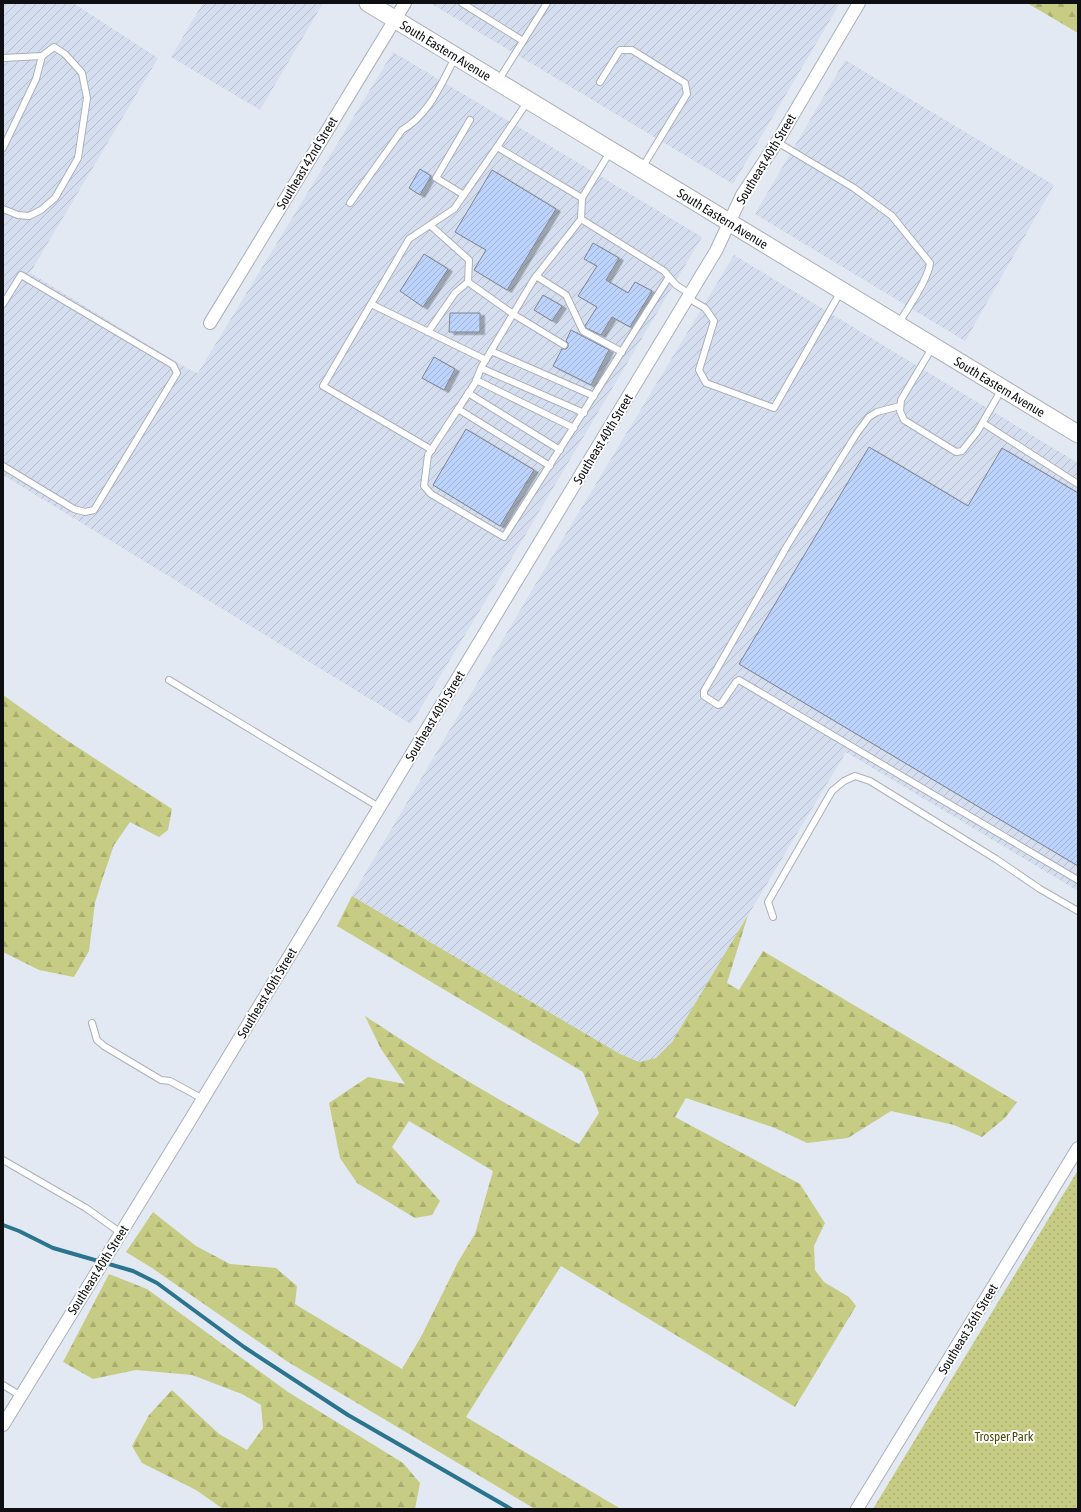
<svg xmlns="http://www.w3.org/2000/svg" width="1081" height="1512" font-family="'Asap Condensed',sans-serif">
  <defs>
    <pattern id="industrial-furrows" width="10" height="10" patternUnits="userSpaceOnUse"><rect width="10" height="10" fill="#d4deef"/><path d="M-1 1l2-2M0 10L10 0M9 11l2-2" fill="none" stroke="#b5bdcc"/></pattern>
    <pattern id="forest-firs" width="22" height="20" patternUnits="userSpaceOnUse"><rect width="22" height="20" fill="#c6cc83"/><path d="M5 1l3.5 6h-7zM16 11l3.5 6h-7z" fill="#a9ae70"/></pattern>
    <pattern id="park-dots" width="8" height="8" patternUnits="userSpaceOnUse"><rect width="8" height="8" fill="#c6cc83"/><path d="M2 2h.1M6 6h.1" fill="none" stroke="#a9ae70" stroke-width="1.8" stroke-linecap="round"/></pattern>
    <pattern id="building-hatch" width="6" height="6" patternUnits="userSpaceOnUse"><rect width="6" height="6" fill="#bbd3fd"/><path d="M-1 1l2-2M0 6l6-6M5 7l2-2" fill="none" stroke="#a0b4d8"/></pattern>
    <filter id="shadow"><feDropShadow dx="4.5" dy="2.5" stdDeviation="0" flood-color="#0004"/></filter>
  </defs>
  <rect width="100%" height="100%" fill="#e3e9f3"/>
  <g fill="url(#industrial-furrows)">
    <polygon points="3,3 73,3 158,58 30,273 188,369 198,373 393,52 702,237 511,559 411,724 3,475"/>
    <polygon points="203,3 323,3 260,110 171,57"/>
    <polygon points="430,3 840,3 733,184"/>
    <polygon points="845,60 1054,185 965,341 755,214"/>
    <polygon points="734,255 1078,463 1078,891 846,752 672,1042 657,1058 639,1062 620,1054 352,896 538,580"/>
  </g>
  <g fill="url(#forest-firs)">
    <polygon points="1027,3 1078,3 1078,33"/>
    <polygon points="3,695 62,737 172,809 168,830 159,837 130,822 114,845 103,877 95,903 89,951 74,977 39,970 3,952"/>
    <path d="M352,896L620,1054L639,1062L656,1058L672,1042L748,915L727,983L739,990L763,951L1017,1102L1005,1118L982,1137L954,1125L891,1111L848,1138L807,1143L775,1128L686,1098L675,1117L800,1184L825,1223L814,1246L815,1270L824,1282L849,1297L856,1306L795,1407L561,1266L466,1417L621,1509H535L288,1362L152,1268L126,1252L153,1212L196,1246L230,1264L276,1268L297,1286L295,1304L402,1369L422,1335L458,1262L475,1234L493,1171L409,1121L392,1147L440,1201L432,1215L415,1218L357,1183L340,1158L329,1103L368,1077L405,1084L381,1049L365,1016C434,1062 506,1105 579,1144L599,1113L583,1072L337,926Z"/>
    <polygon points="109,1274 147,1289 288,1392 403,1463 420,1483 415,1509 223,1509 196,1490 142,1463 132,1446 149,1415 172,1390 219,1434 247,1450 263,1428 261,1405 242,1394 192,1375 136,1370 93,1379 63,1362"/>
  </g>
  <polygon fill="url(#park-dots)" points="1078,1170 1078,1509 873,1509"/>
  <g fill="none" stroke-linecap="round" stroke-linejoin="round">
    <polyline stroke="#2a748e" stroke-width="4" points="3,1225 19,1231 53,1248 133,1271 157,1283 244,1347 348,1415 511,1509"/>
  </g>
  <g fill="url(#building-hatch)" stroke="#80858e" filter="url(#shadow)">
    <polygon points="420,169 431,176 420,195 409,188"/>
    <polygon points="492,170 556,209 507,290 474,270 486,250 455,232"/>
    <polygon points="593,243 619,258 606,280 628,293 635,282 652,291 630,327 612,317 601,335 586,328 585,326 597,307 578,296 597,266 584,259"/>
    <polygon points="424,254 448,269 423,307 400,291"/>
    <polygon points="543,295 562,306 552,321 534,310"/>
    <polygon points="450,313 480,313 480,332 449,332"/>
    <polygon points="571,330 609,350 591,385 553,366 562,349 566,349 568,347 568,343 566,341"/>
    <polygon points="434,357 455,369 444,390 422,378"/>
    <polygon points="466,429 534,470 500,526 433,485"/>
    <polygon points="869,447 968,506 1002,448 1078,493 1078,866 739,664"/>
  </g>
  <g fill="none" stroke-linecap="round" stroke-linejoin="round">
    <defs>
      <g id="lane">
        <polyline points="462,3 523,41"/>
        <polyline points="3,58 42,56"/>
        <polyline points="498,81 547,3"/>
        <polyline points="600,82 620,50 632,50 685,83 687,94 642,168"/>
        <polyline points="528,101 497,147 582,198 610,152"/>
        <path d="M777,142L854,188L892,216L930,263C929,278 907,310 898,324"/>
        <polyline points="3,148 36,79 42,56 54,47 65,54 82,73 87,98 78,158 55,198 41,210 29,216 18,215 3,209"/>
        <polyline points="464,195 436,178 470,120"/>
        <polyline points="582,198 581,219 664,271 676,285 690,294"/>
        <path d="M350,203L402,130C429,115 441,84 455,58"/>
        <polyline points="581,219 534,279 482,366 475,383 428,455 424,486 431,494 504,537 669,277"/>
        <polyline points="536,276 566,295 583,331 622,352"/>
        <polyline points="468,282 513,314 564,345"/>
        <polyline points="688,298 705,308 714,321 699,370 706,383 774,408 841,291"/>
        <polyline points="3,304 21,275 173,365 177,373 94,510 85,512 74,509 3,466"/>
        <polyline points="371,304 486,360"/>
        <polyline points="428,332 455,293 468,282 469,260 430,225"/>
        <polyline points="932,348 901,400 900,411 904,420 956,452 962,451 977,432 1002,389"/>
        <polyline points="491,351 594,396"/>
        <polyline points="481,368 584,413"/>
        <polyline points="476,380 574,428"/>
        <polyline points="468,393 560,450"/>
        <polyline points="900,406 877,412 869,417 857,433 787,546 714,674 704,691 704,696 718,705 721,704 736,682 739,680 1078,880"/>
        <polyline points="458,409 550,466"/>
        <polyline points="983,423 1078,484"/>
        <polyline points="432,450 323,386 409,239 454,209 497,147"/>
        <polyline points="169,680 379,807"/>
        <polyline points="773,917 768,902 832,791 844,781 855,776 870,781 996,859 1040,889 1078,911"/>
        <polyline points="92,1023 97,1040 104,1046 161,1080 170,1081 203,1099"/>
        <polyline points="3,1160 86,1208 121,1233"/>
        <polyline points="3,1385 21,1396"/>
      </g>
      <g id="street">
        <polyline points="210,323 405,3"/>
        <polyline points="3,1425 189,1122 716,251 742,195 777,142 859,3"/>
        <polyline points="857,1509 1078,1148"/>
      </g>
      <g id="secondary">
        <path id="s1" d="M368,3L1078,434"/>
      </g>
    </defs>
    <use href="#lane" stroke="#abb0ba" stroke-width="8"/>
    <use href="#street" stroke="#abb0ba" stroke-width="14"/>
    <use href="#secondary" stroke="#abb0ba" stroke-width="19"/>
    <use href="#lane" stroke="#fff" stroke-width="6"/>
    <use href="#street" stroke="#fff" stroke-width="12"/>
    <use href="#secondary" stroke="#fff" stroke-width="17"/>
  </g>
  <g text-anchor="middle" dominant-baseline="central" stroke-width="4" stroke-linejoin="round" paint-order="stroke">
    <g font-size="13" fill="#0d0f12" stroke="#fff">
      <text stroke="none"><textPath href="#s1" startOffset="91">South Eastern Avenue</textPath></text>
      <text transform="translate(766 159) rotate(-59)">Southeast 40th Street</text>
      <text transform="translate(307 163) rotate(-59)">Southeast 42nd Street</text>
      <text stroke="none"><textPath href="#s1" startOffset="415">South Eastern Avenue</textPath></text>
      <text stroke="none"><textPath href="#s1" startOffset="739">South Eastern Avenue</textPath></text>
      <text transform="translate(603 439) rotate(-59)">Southeast 40th Street</text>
      <text transform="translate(435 716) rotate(-59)">Southeast 40th Street</text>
      <text transform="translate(267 993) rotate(-59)">Southeast 40th Street</text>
      <text transform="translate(98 1270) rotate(-58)">Southeast 40th Street</text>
      <text transform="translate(968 1329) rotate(-59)">Southeast 36th Street</text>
    </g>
    <g font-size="13" fill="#494b0a" stroke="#fff">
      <text x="1004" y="1436">Trosper Park</text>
    </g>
  </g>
  <rect width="1081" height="1512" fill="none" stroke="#0d0f12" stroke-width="8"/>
</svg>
